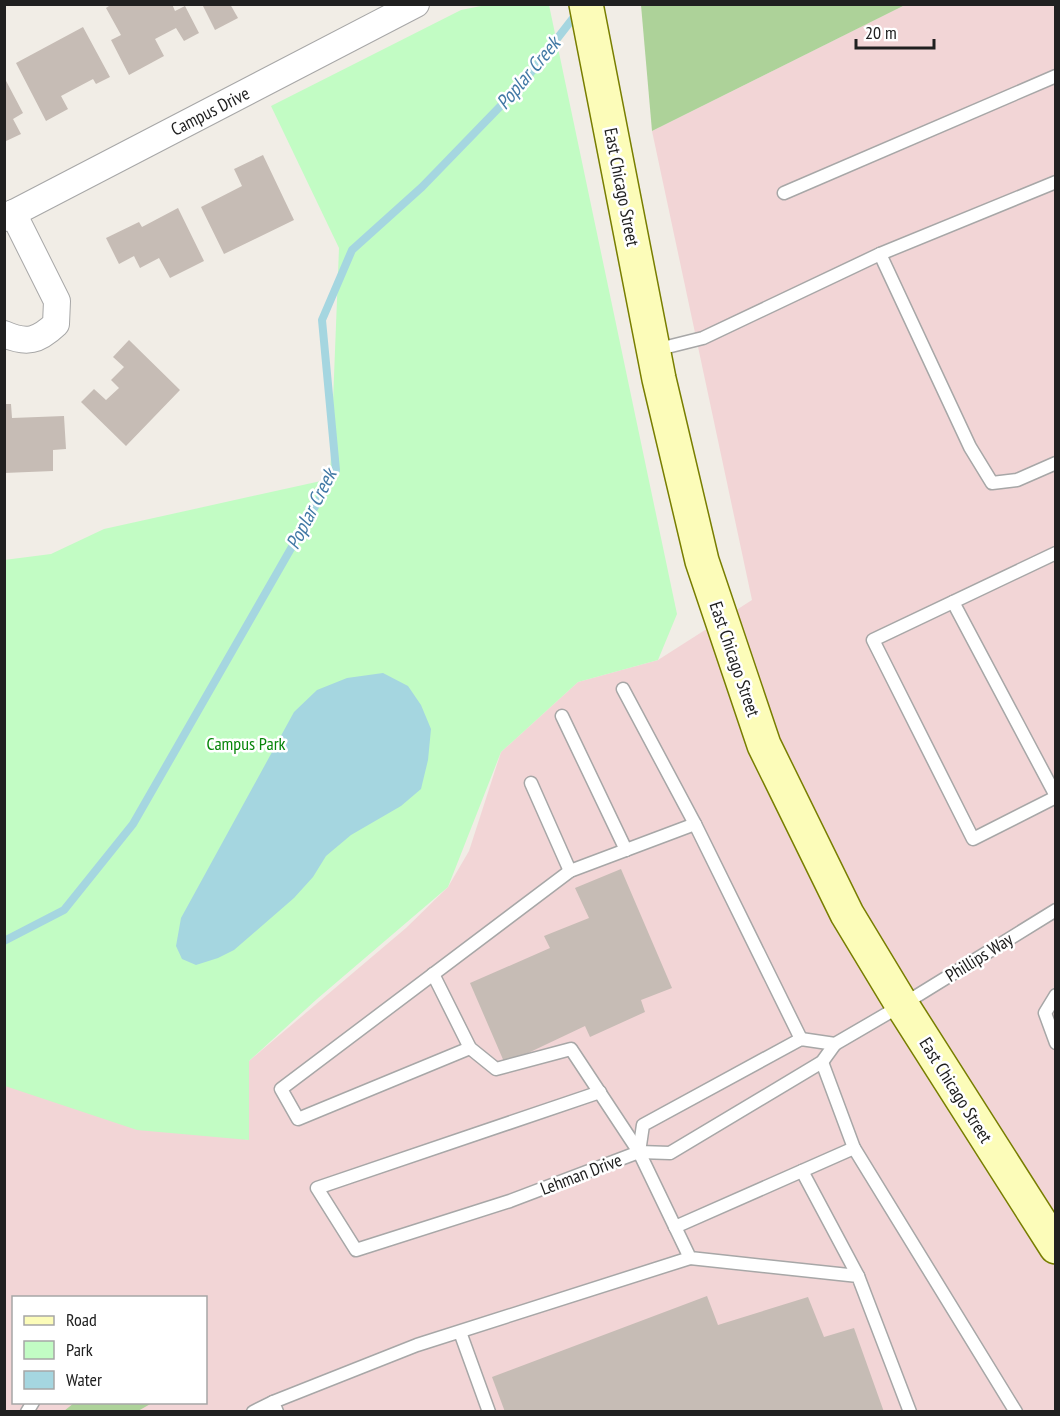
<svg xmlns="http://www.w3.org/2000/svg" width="1060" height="1416" font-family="'PT Sans Narrow',sans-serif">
  <rect width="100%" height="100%" fill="#f1ede6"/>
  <path fill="#f2d5d6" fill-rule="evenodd" d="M905,5H1055V1411L5,1412V1085L249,1140V1061L406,928L448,887L469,851L501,752L578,682L658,660L752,600L652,131ZM14,1298H206V1402H14Z"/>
  <g fill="#add299">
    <polygon points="641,5 641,4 905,5 652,131"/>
    <polygon points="74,1403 74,1402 152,1403 138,1411 64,1411"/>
  </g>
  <polygon fill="#c2fcc4" points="486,5 549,5 677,614 658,660 578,682 501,752 448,887 317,999 249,1061 249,1140 137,1130 5,1086 4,560 51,554 104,529 330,479 339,248 271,106 461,10"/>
  <polygon fill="#a5d6e0" points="383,673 408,686 421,705 431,729 428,760 421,789 401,806 351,835 326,856 313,877 294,898 234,950 218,958 196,965 182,959 176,946 181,918 294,712 317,690 347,678"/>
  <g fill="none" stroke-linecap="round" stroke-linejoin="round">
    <polyline stroke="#a5d6e0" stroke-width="8" points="4,941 64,910 133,824 336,470 322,320 352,250 422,187 522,84 577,13"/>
  </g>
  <g fill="#c6bcb5">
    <polygon points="112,4 172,4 175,11 185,6 199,33 184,41 176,28 155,39 164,56 129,75 111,40 121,35 106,8"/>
    <polygon points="202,4 230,4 238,18 215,30"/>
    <polygon points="83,27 110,77 96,84 93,79 61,96 68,109 46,121 16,63"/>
    <polygon points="4,77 23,113 13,119 21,134 4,142"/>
    <polygon points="263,155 294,220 224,254 201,207 242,186 234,169"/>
    <polygon points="178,208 204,261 170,278 159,258 140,268 134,256 119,264 106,238 139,222 142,227"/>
    <polygon points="129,340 180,390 126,446 81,402 94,389 106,400 119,388 111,380 124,367 113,357"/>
    <polygon points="4,404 11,404 12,418 64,416 66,449 53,450 53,471 4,473"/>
    <polygon points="621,869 672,988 641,1000 645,1012 590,1037 585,1026 505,1064 470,983 550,948 544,936 589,918 575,888"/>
    <polygon points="707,1296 718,1325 808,1297 824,1337 854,1328 884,1412 505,1412 492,1377"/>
  </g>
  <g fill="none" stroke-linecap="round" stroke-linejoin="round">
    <defs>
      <g id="service">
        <polyline points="784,193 1056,76"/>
        <polyline points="880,254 970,447 992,483 1017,480 1056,463"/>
        <polyline points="655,350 703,338 880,254 1056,182"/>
        <polyline points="1056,553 873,640 973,839 1056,797"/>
        <polyline points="953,602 1056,796"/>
        <polyline points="623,689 695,824"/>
        <polyline points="562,716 626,850"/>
        <polyline points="531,783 570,871"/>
        <polyline points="433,974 470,1048 496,1069 571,1049 639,1152 690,1258 858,1276 910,1412"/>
        <polyline points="1056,995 1045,1013 1056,1043"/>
        <polyline points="470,1048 298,1119 281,1089 570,871 695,824 801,1039"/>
        <polyline points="822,1062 854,1148 1016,1412"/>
        <polyline points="600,1092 317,1188 356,1250 510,1201 639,1152 670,1153 822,1062 835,1044"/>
        <polyline points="639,1152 643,1125 801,1039 835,1044 902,1005 1056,910"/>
        <polyline points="802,1171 858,1276"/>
        <polyline points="675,1227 854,1148"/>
        <polyline points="460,1332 489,1412"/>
        <polyline points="27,1412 33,1402"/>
        <polyline points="253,1412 273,1402"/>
        <polyline points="277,1412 273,1402 417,1345 690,1258"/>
      </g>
      <g id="minor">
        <polyline points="4,218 416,4"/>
        <path d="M4,334C27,344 38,341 56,324L57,301L13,213"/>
      </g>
      <polyline id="secondary" points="586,4 659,379 702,561 764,745 847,914 902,1005 1056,1247"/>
    </defs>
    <use href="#service" stroke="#a7a7a7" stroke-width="15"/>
    <use href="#minor" stroke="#a7a7a7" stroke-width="28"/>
    <use href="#secondary" stroke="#787e00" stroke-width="36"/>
    <use href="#service" stroke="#fff" stroke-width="12"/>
    <use href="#minor" stroke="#fff" stroke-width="26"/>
    <use href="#secondary" stroke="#fcfcb9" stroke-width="33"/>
  </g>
  <g text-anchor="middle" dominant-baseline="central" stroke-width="5" stroke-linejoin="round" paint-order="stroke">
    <g font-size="18" fill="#202020" stroke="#fff">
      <text transform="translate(210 111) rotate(-27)">Campus Drive</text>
      <text transform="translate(622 187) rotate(79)">East Chicago Street</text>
      <text transform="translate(735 659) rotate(71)">East Chicago Street</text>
      <text transform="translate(979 957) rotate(-32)">Phillips Way</text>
      <text transform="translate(956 1090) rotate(58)">East Chicago Street</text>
      <text transform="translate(581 1174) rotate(-21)">Lehman Drive</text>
    </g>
    <g font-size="18" fill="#07850a" stroke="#fff">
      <text x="246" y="743">Campus Park</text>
    </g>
    <g font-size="20" font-style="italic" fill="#4279a5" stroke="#fff">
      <text transform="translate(528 73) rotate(-50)">Poplar Creek</text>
      <text transform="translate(311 509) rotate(-63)">Poplar Creek</text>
    </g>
  </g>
  <rect width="1060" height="1416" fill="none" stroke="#202020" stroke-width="12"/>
  <rect x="12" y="1296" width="195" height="108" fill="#ffffff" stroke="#a6a6a6" stroke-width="1.5"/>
  <rect x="24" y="1316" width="30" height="9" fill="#fcfcb9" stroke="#a6a6a6" stroke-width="1.5"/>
  <text x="66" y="1326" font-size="18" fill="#202020">Road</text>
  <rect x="24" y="1341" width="30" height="18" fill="#c2fcc4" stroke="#a6a6a6" stroke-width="1.5"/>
  <text x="66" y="1356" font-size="18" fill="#202020">Park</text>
  <rect x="24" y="1371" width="30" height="18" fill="#a5d6e0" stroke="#a6a6a6" stroke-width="1.5"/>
  <text x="66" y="1386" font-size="18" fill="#202020">Water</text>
  <path d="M856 39v9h78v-9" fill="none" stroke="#202020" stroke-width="3"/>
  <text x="865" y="39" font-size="18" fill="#202020" stroke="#ffffff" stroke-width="4.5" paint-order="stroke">20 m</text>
</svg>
